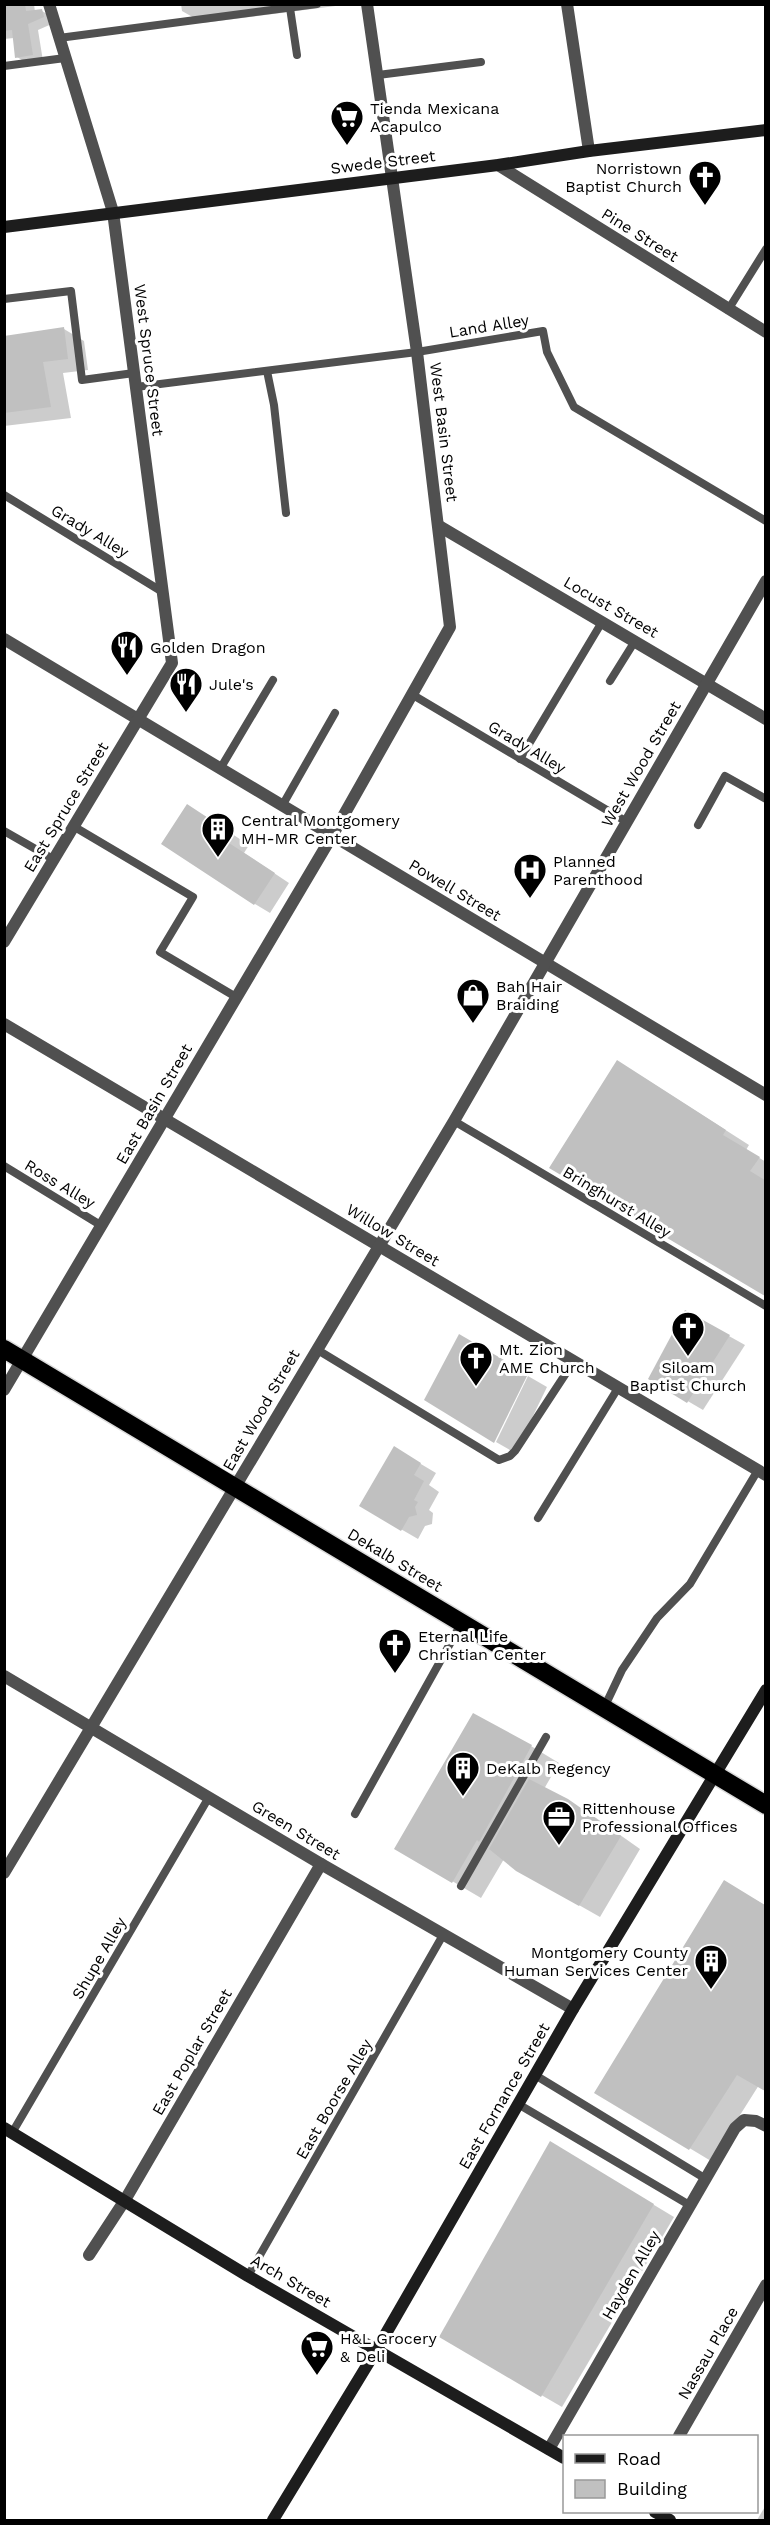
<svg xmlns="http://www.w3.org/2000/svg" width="770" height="2525" font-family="'Work Sans',sans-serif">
  <rect width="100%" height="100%" fill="#fff"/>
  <g fill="#0003">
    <polygon points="4,4 34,4 35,12 42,11 52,17 54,23 38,30 43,61 27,63 17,57 14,38 4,39"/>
    <polygon points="181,4 351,4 203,23 182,11"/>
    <polygon points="64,329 84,341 88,370 63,373 71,418 4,426 4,337"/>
    <polygon points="203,815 249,845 244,853 289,883 270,913 255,904"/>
    <polygon points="641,1076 749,1145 746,1150 766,1162 766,1294 551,1168"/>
    <polygon points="686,1312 745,1345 703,1410 650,1379"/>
    <polygon points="528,1376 547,1387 515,1453 496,1442"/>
    <polygon points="394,1448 436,1473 429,1485 439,1492 429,1510 433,1513 432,1524 425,1526 418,1539 361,1506"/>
    <polygon points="531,1746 559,1763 544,1789 589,1813 640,1849 600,1917 517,1870 504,1859 481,1898 396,1848"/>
    <polygon points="724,1882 766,1906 766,2089 759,2085 711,2161 596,2092"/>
    <polygon points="571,2155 674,2217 562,2407 441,2337"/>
    <polygon points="766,2505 766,2520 757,2520"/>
  </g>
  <g fill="#c0c0c0">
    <polygon points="4,4 25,4 26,11 42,9 44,17 28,24 33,55 15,58 12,30 4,31"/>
    <polygon points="64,327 68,359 43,362 51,407 4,413 4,336"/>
    <polygon points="187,804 234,835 229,843 275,873 254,905 161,844"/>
    <polygon points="617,1060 726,1130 723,1135 760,1157 750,1171 765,1180 765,1296 549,1168"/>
    <polygon points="685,1310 730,1335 687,1403 648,1379"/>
    <polygon points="459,1334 528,1374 494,1443 424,1400"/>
    <polygon points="394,1446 421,1463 414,1475 424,1481 414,1500 418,1502 415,1507 417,1515 409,1517 401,1531 359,1506"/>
    <polygon points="473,1713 532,1745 479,1842 477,1840 452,1883 394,1849"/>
    <polygon points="529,1779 568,1799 621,1836 579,1906 516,1871 489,1849"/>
    <polygon points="724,1880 765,1905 765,2091 737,2075 689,2150 594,2093"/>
    <polygon points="550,2141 654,2204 541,2397 439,2337"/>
  </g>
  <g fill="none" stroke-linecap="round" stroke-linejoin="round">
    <defs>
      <polyline id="highway" points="4,1349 766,1805"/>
    </defs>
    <use href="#highway" stroke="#dbdbdb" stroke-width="21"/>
    <g stroke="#505050" stroke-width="8">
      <polyline points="290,8 297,55"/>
      <polyline points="59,38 317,4"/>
      <polyline points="4,66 65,58"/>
      <polyline points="378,75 481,62"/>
      <polyline points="4,299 71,291 82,380 134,373"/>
      <polyline points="728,310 766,249"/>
      <polyline points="267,371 274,405 286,513"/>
      <polyline points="136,387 417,352 543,331 547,352 574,407 766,521"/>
      <polyline points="4,495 161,591"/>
      <polyline points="610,681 635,641"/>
      <polyline points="413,695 627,822"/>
      <polyline points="520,759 602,622"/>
      <polyline points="220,769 273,680"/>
      <polyline points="282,806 335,713"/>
      <polyline points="698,825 725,776 766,799"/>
      <polyline points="73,826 193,897 160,952 236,997"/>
      <polyline points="4,831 53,859"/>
      <polyline points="454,1121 766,1306"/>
      <polyline points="4,1166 102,1226"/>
      <polyline points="316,1349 499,1460 510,1456 515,1451 574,1361"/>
      <polyline points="538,1518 618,1388"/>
      <polyline points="604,1708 622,1670 657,1618 690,1584 758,1470"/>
      <polyline points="355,1814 461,1624"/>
      <polyline points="461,1886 546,1737"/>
      <polyline points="535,2075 706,2179"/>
      <polyline points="518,2104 691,2206"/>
      <polyline points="12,2133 209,1797"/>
      <polyline points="248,2276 443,1935"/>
    </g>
    <g stroke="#505050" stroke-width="12">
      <polyline points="567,4 589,151"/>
      <polyline points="498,165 766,332"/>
      <polyline points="439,526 766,719"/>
      <polyline points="4,639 766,1095"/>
      <polyline points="4,942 172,663 113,212 49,4"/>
      <polyline points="4,1024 766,1475"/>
      <polyline points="4,1390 332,836 450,627 417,352 367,4"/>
      <polyline points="4,1676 321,1864 573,2009"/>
      <polyline points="4,1873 454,1121 766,581"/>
      <polyline points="89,2255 125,2200 321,1864"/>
      <polyline points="679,2436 766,2285"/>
      <polyline points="549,2449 735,2128 744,2120 756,2121 766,2126"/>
    </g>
    <g stroke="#1d1d1d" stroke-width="12">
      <polyline points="4,227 498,165 589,151 766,130"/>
      <polyline points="4,2128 248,2276 564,2458"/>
      <polyline points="655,2512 670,2520"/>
      <polyline points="273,2520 377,2349 573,2009 766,1690"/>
    </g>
    <use href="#highway" stroke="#000" stroke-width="18"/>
  </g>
  <defs>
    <symbol id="supermarket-pin" viewBox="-11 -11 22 30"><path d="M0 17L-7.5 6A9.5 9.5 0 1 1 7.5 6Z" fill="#000" stroke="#fff"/><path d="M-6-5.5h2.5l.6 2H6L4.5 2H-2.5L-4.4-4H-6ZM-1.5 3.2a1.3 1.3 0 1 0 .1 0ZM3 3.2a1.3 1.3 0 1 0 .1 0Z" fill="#fff"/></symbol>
    <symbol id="church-pin" viewBox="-11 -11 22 30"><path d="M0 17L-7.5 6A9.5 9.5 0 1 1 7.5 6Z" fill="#000" stroke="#fff"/><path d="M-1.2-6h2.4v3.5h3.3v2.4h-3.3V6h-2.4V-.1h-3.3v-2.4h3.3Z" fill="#fff"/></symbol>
    <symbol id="restaurant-pin" viewBox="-11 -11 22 30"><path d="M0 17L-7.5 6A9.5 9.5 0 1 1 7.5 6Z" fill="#000" stroke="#fff"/><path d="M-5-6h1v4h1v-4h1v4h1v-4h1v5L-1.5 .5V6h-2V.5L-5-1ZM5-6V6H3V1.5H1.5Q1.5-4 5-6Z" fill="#fff"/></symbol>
    <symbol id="building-pin" viewBox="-11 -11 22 30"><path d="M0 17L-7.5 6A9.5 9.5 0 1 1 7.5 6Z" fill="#000" stroke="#fff"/><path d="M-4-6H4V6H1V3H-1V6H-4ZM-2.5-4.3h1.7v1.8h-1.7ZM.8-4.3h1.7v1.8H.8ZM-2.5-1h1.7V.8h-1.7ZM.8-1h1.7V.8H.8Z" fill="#fff"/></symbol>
    <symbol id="hospital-pin" viewBox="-11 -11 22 30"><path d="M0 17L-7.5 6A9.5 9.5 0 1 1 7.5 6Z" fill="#000" stroke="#fff"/><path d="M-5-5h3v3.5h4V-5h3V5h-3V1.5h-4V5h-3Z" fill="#fff"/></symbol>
    <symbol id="shop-pin" viewBox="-11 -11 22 30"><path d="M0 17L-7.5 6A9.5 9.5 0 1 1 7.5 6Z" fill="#000" stroke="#fff"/><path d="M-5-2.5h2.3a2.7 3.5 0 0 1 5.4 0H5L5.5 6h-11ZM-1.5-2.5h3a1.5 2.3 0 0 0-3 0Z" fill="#fff"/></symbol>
    <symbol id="office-pin" viewBox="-11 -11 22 30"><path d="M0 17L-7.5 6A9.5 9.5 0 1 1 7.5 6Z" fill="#000" stroke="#fff"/><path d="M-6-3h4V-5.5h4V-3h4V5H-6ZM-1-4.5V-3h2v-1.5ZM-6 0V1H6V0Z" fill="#fff"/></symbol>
  </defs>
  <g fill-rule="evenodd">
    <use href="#supermarket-pin" x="328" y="98" width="38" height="52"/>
    <use href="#church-pin" x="686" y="158" width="38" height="52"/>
    <use href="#restaurant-pin" x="108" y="628" width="38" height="52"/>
    <use href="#restaurant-pin" x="167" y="665" width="38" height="52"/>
    <use href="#building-pin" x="199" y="810" width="38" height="52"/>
    <use href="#hospital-pin" x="511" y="851" width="38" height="52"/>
    <use href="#shop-pin" x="454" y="976" width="38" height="52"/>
    <use href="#church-pin" x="669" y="1309" width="38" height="52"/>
    <use href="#church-pin" x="457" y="1339" width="38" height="52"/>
    <use href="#church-pin" x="376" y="1626" width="38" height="52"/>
    <use href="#building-pin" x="444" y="1749" width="38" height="52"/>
    <use href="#office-pin" x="540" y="1798" width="38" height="52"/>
    <use href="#building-pin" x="692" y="1942" width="38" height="52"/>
    <use href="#supermarket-pin" x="298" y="2328" width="38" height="52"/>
  </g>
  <g text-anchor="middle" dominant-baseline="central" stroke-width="6" stroke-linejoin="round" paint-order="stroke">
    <g font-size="16" fill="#000" stroke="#fff" text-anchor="start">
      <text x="370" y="108">Tienda Mexicana<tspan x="370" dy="18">Acapulco</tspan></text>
      <text x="682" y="168" text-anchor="end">Norristown<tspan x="682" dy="18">Baptist Church</tspan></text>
      <text x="150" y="647">Golden Dragon</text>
      <text x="209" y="684">Jule's</text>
      <text x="241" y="820">Central Montgomery<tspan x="241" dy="18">MH-MR Center</tspan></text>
      <text x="553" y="861">Planned<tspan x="553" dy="18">Parenthood</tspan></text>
      <text x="496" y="986">Bah Hair<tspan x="496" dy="18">Braiding</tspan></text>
      <text x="499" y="1349">Mt. Zion<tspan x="499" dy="18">AME Church</tspan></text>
      <text x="688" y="1367" text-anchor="middle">Siloam<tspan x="688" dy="18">Baptist Church</tspan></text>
      <text x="418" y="1636">Eternal Life<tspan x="418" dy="18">Christian Center</tspan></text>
      <text x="486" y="1768">DeKalb Regency</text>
      <text x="582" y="1808">Rittenhouse<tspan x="582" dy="18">Professional Offices</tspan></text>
      <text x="688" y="1952" text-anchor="end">Montgomery County<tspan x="688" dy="18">Human Services Center</tspan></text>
      <text x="340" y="2338">H&amp;L Grocery<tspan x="340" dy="18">&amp; Deli</tspan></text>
    </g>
    <g font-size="16" fill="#000" stroke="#fff">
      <text transform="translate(383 162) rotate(-7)">Swede Street</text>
      <text transform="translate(640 235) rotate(32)">Pine Street</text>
      <text transform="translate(489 326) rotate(-9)">Land Alley</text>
      <text transform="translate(149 360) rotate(83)">West Spruce Street</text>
      <text transform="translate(444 432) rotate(83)">West Basin Street</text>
      <text transform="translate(90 531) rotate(31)">Grady Alley</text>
      <text transform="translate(611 607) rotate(30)">Locust Street</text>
      <text transform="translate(527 747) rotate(31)">Grady Alley</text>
      <text transform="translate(641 764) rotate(-60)">West Wood Street</text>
      <text transform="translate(66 807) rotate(-59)">East Spruce Street</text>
      <text transform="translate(455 890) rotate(31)">Powell Street</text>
      <text transform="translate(154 1104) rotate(-60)">East Basin Street</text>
      <text transform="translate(60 1184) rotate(31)">Ross Alley</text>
      <text transform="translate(617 1202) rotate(31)">Bringhurst Alley</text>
      <text transform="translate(393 1235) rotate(31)">Willow Street</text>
      <text transform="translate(261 1410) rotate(-60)">East Wood Street</text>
      <text transform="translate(395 1560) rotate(31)">Dekalb Street</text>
      <text transform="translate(296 1830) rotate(31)">Green Street</text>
      <text transform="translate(99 1958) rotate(-60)">Shupe Alley</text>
      <text transform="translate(192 2052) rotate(-60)">East Poplar Street</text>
      <text transform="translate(504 2096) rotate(-60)">East Fornance Street</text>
      <text transform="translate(334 2099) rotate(-60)">East Boorse Alley</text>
      <text transform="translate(631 2275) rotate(-60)">Hayden Alley</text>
      <text transform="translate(291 2281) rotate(30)">Arch Street</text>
      <text transform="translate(708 2353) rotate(-60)">Nassau Place</text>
    </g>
  </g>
  <rect width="770" height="2525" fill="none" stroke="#000000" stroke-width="12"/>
  <rect x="563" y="2435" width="195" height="78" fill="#ffffff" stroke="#999999" stroke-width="1.5"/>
  <rect x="575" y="2454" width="30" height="9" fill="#1d1d1d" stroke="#999999" stroke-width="1.5"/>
  <text x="617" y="2465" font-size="18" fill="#000000">Road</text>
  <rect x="575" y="2480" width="30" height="18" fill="#c0c0c0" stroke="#999999" stroke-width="1.5"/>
  <text x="617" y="2495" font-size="18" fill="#000000">Building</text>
</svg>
